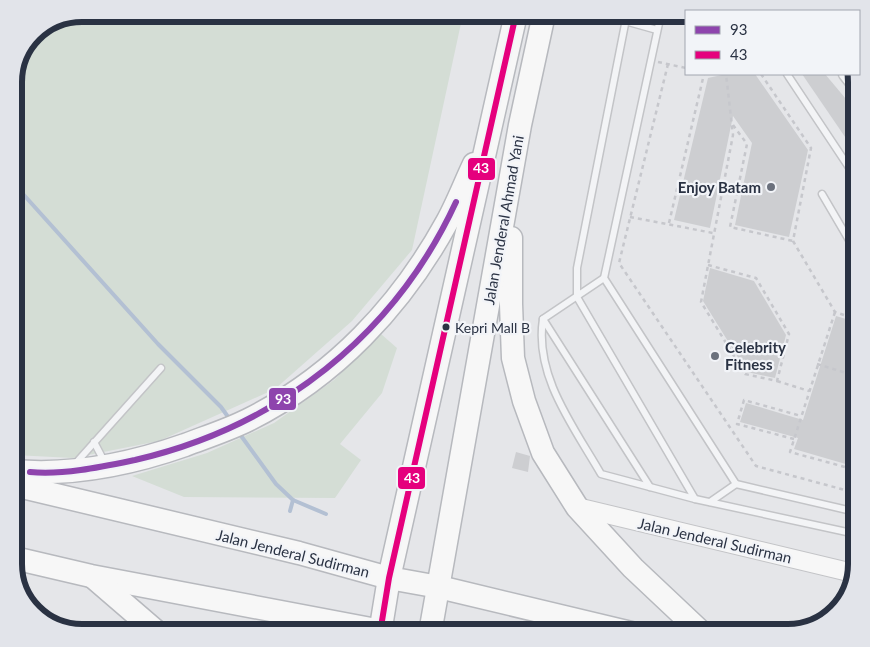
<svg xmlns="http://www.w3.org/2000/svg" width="870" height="647" font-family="Lato,sans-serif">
  <rect width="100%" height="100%" fill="#e5e6e9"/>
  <g fill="#d4ddd5">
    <polygon points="83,14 463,14 412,250 352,321 275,389 159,441 73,458 14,455 14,78 37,31"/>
    <polygon points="381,334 397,348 382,393 340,444 361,460 335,498 184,497 132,476 207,453 274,423 334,380"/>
  </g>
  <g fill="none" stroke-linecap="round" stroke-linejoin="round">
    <g stroke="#b3c0d3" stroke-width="4">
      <polyline points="14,184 158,344 221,407 231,421"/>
      <polyline points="239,433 276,484 293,500 326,514"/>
      <polyline points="290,511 293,500"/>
    </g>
  </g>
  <g fill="#cdced1">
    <polygon points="726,74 755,74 808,150 789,237 735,225 752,143 733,116 710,228 674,220 708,78"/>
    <polygon points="802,74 825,74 856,111 856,153"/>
    <polygon points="710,268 754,281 786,335 775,378 747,372 703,301"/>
    <polygon points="836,316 856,322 856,467 794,449 798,438 740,422 746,403 803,420"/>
    <polygon points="516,452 530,456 528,472 512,468"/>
  </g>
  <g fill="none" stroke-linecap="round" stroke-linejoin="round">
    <defs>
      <g id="lane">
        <polyline points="627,14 577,268 577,297 695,499"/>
        <polyline points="661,14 604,278 736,484 856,512"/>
        <polyline points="625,21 657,30"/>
        <polyline points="787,74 856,178"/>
        <polyline points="822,194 856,252"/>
        <path d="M604,278L543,319C534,376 574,427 601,474L695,499L856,534"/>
        <polyline points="543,319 650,487"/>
        <polyline points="94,442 105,463"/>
        <polyline points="75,464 161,368"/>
        <polyline points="710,502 736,484"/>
      </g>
      <polyline id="street" points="845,74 856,88"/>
      <polyline id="secondary" points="577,507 853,573"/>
      <g id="highway">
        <polyline points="511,238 511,304 513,358 524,401 543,453 577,507 633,568 702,633"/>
        <path d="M14,471C72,476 131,464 185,445C206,437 228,430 248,420C334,377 401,306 447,222C457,204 465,183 474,164"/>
        <polyline points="14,485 299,553 389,578 439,587 631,633"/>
        <polyline points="14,558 91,576 392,633"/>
        <polyline points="93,577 158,633"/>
        <polyline points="380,633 389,578 516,14"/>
        <polyline points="430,633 520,125 544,14"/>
      </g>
    </defs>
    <use href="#lane" stroke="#c3c4c7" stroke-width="9"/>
    <use href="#street" stroke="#c3c4c7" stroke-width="15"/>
    <use href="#secondary" stroke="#c3c4c7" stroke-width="20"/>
    <use href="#highway" stroke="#b7b9be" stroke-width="25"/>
    <g stroke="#c6c7cc" stroke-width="2.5" stroke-dasharray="4 4" stroke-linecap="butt">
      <polyline points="658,62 686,68"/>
      <polyline points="668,64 619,263 756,466 856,493"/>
      <polyline points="761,74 811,148 793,241 835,312 856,319"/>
      <polyline points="733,125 747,144 730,227 793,241"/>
      <polyline points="630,217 713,233"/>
      <polyline points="669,223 704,74"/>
      <polyline points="708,265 756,278 789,334 777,381 745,374 701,302 733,135 726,74"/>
      <polyline points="835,312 790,452 856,470"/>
      <polyline points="817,364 856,376"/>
      <polyline points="777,381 809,391"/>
      <polyline points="794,439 737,424 744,400 801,416"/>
    </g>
    <use href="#lane" stroke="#f3f4f6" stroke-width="6"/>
    <use href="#street" stroke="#f3f4f6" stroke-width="12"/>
    <use href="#secondary" stroke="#f7f7f7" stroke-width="18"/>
    <use href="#highway" stroke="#f7f7f7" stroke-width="22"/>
    <defs>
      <path id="bus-1" d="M30,472C64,475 101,467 135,460C278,427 394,336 456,202"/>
      <polyline id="bus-2" points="380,633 389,578 516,14"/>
    </defs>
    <use href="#bus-1" stroke="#f2f4f8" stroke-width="10"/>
    <use href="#bus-2" stroke="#f2f4f8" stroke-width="10"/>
    <use href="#bus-1" stroke="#8e44ad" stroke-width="6"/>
    <use href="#bus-2" stroke="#e5007d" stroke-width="6"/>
  </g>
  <g fill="#6b717d" stroke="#f2f4f8" stroke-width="2">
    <circle cx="771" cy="187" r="5"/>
    <circle cx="715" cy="356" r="5"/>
  </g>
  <circle fill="#2a3243" stroke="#f2f4f8" stroke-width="2" cx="446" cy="327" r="4.5"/>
  <g text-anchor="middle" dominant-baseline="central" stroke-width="4.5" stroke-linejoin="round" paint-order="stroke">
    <g font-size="14" fill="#2a3243" stroke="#f2f4f8" text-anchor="start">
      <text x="455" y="327">Kepri Mall B</text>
    </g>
    <g font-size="15" font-weight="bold" fill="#2a3243" stroke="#f2f4f8" text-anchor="end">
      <text x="761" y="187">Enjoy Batam</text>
      <text x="725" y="347" text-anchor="start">Celebrity<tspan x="725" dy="17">Fitness</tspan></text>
    </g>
    <g font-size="15" fill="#2a3243" stroke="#f2f4f8">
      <text transform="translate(503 220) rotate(-80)">Jalan Jenderal Ahmad Yani</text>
      <text transform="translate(715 540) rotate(13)">Jalan Jenderal Sudirman</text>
      <text transform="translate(293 553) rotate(14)">Jalan Jenderal Sudirman</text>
    </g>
  </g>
  <path d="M0 0H870V647H0ZM82 22H788A60 60 0 0 1 848 82V564A60 60 0 0 1 788 624H82A60 60 0 0 1 22 564V82A60 60 0 0 1 82 22Z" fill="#e2e4ea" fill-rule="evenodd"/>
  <path fill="none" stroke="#2a3243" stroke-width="6" d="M82 22H788A60 60 0 0 1 848 82V564A60 60 0 0 1 788 624H82A60 60 0 0 1 22 564V82A60 60 0 0 1 82 22Z"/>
  <g stroke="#f2f4f8" stroke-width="2">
    <rect x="467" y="157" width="29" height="24" rx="5" fill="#e5007d"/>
    <rect x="268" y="387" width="29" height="24" rx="5" fill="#8e44ad"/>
    <rect x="397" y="466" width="29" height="24" rx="5" fill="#e5007d"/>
  </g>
  <g font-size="14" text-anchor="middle" font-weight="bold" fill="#fff">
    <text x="481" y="173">43</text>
    <text x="283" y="404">93</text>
    <text x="412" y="483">43</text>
  </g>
  <rect x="685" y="10" width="175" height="65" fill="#f2f4f8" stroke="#a2a6b0"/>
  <rect x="695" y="26" width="25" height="8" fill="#8e44ad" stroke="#a2a6b0"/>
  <text x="730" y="35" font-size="15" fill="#2a3243">93</text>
  <rect x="695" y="51" width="25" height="8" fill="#e5007d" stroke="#a2a6b0"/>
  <text x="730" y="60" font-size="15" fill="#2a3243">43</text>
</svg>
